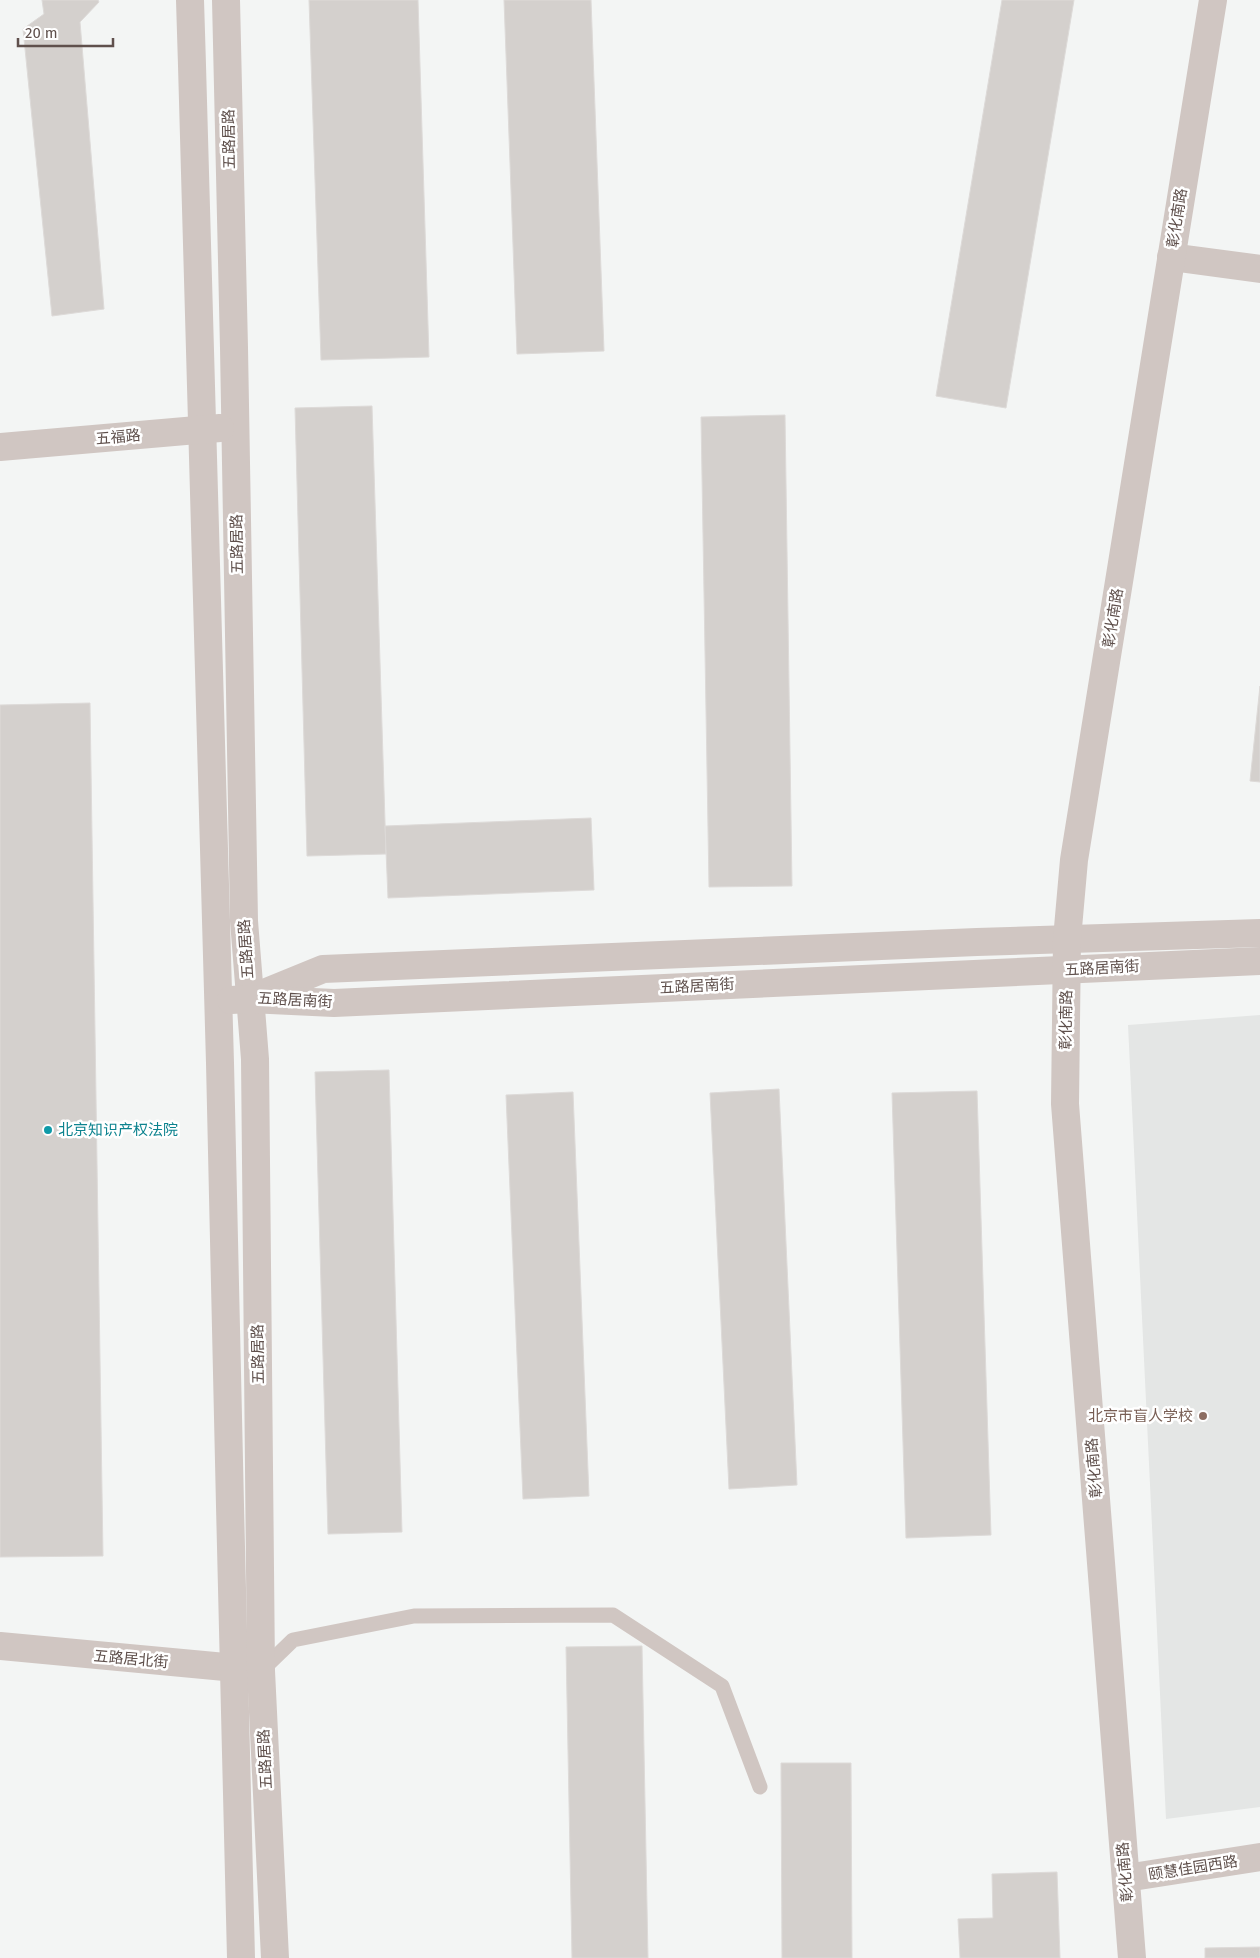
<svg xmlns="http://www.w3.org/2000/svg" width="1260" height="1958" font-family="'Fira Sans','Noto Sans SC',sans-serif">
  <rect width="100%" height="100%" fill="#f3f5f4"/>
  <polygon fill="#e4e6e5" points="1260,1015 1260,1807 1166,1819 1128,1025"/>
  <g fill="#d4d0cd" stroke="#dddad8">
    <polygon points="42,0 98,0 99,2 80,22 104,309 52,316 23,29 44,14"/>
    <polygon points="309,0 418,0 429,357 321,360"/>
    <polygon points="504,0 591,0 604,351 517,354"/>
    <polygon points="1002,0 1074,0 1006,408 936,396"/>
    <polygon points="372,406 386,854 307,856 295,408"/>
    <polygon points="785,415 792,886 709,887 701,417"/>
    <polygon points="1260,686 1260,782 1250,781"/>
    <polygon points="90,703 103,1556 0,1557 0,705"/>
    <polygon points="591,818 594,890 388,898 385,826"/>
    <polygon points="389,1070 402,1532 328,1534 315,1072"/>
    <polygon points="779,1089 797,1485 729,1489 710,1093"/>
    <polygon points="977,1091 991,1535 906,1538 892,1093"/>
    <polygon points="573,1092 589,1496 523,1499 506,1095"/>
    <polygon points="642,1646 648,1958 572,1958 566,1647"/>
    <polygon points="781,1763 851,1763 852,1958 782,1958"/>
    <polygon points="1057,1872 1060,1958 960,1958 958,1919 993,1918 992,1874"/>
    <polygon points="1260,1947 1260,1958 1205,1958 1205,1948"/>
  </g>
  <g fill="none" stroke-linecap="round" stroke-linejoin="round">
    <polyline stroke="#d0c6c2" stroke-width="15" points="261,1671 293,1640 414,1616 613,1615 722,1686 760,1787"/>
    <g stroke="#d0c6c2" stroke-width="28">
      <polyline points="1171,257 1260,269"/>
      <polyline points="0,1646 257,1670"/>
    </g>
    <g stroke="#d0c6c2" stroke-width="28">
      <path d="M190,0C201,354 210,708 220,1063C228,1361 232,1660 241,1958"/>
      <polyline points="226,0 234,348 244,921 255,1059 261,1671 275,1958"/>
      <polyline points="0,447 220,428"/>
      <polyline points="257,996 323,969 977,942 1260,933"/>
      <polyline points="231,1000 250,999 334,1003 1260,961"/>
      <polyline points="1126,1878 1260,1857"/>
      <polyline points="1132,1958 1065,1104 1067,939 1074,860 1213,0"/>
    </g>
  </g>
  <circle fill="#0f9aa8" stroke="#fff" stroke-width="2" cx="48" cy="1130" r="5"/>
  <circle fill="#8d6e63" stroke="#fff" stroke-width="2" cx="1203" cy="1416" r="5"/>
  <g text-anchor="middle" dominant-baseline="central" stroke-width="5" stroke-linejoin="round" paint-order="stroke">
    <g font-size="15" fill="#5f504c" stroke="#fff">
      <text transform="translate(229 139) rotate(-91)">五路居路</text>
      <text transform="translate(1177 218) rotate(-81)">彰化南路</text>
      <text transform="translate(118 437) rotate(-5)">五福路</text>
      <text transform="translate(237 544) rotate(-91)">五路居路</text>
      <text transform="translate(1113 618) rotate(-81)">彰化南路</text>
      <text transform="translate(246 949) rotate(-94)">五路居路</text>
      <text transform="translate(1102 968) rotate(-3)">五路居南街</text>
      <text transform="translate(697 986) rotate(-3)">五路居南街</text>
      <text transform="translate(295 1000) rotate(3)">五路居南街</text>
      <text transform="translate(1066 1020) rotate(-89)">彰化南路</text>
      <text transform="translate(258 1354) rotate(-91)">五路居路</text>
      <text transform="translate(1094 1468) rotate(-95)">彰化南路</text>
      <text transform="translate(131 1659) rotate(5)">五路居北街</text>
      <text transform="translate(265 1759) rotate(-93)">五路居路</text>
      <text transform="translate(1193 1868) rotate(-9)">颐慧佳园西路</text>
      <text transform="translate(1125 1872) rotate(-95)">彰化南路</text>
    </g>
    <g font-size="15" fill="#0d838f" stroke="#fff" text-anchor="start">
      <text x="58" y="1130">北京知识产权法院</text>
    </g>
    <g font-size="15" fill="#785e54" stroke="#fff" text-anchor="end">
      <text x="1193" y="1416">北京市盲人学校</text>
    </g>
  </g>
  <path d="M18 38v8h95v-8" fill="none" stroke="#5f504c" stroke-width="2.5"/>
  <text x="25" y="38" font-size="15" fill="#5f504c" stroke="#ffffff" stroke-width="4" paint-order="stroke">20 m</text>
</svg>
